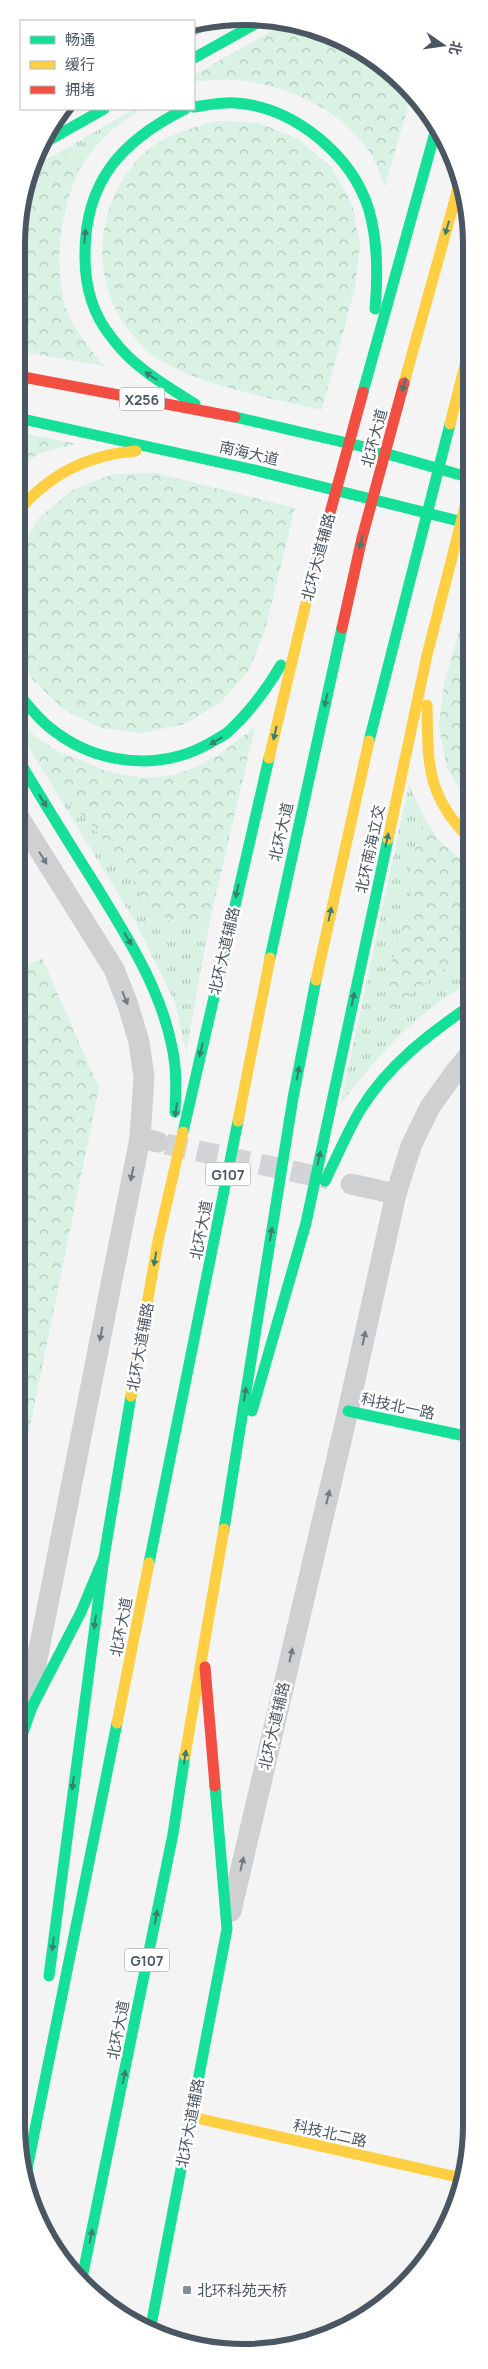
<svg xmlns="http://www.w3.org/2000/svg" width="488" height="2369" font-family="Manrope,'Noto Sans SC',sans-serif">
  <defs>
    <pattern id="grass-tufts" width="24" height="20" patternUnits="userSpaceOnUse" patternTransform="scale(1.25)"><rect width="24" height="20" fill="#d9f2e3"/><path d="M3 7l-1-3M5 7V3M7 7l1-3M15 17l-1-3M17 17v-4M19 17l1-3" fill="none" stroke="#b2c7bb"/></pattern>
    <pattern id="forest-crowns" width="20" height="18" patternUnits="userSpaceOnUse" patternTransform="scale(1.25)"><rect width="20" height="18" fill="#d9f2e3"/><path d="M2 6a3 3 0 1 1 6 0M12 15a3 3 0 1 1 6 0" fill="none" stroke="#b2c7bb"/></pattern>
  </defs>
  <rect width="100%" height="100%" fill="#f4f4f4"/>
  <g fill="url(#grass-tufts)">
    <path d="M135,109H141C110,130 98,140 78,172L70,154L58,153Z"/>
    <polygon points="18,720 36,737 61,753 30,750 18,730"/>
    <polygon points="48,779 88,821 123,864 146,905 173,923 210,920 186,1052 175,1002 136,923"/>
    <path d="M409,784L424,818L411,863V903L397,941L389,1010L448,966L471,958V982C412,1014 380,1054 340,1105Z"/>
  </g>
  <g fill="url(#forest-crowns)">
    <path d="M287,22L344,40L405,83L412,93L385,186C380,175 376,161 369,151C339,108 286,85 236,80C222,78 208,82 194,81V75Z"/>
    <path d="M217,121L259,123L298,139L331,167L352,204L360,245L355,288L322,410C269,397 190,385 147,351C142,347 137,340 132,334C89,283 94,207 139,158C160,136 189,129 217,121Z"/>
    <path d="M58,153H70L78,172C61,213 53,262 65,306C72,328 90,348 104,366L18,351V215L34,167Z"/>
    <polygon points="18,432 77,444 40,453 18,467"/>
    <polygon points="156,473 295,508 265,630 249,670 221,702 185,724 143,733 101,728 63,709 32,679 18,649 18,553 39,518 72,490 113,474"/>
    <polygon points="471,587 471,807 447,768 439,727 444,684"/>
    <path d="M255,727L210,920L173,923L146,905L123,864L88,821L48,779L30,750C40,751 51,751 61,753C76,756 93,767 110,772C175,788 207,765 255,727Z"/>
    <polygon points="424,818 440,841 471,868 471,958 448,966 389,1011 385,988 397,941 411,903 411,863"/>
    <polygon points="42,958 99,1088 17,1490 17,970"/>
  </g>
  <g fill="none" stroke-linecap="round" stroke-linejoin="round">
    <polyline stroke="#d2d4d7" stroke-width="21" stroke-dasharray="21 11" stroke-linecap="butt" points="166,1144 329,1179"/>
    <g stroke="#ced0d2" stroke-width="21">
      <polyline points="194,25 196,23"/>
      <polyline points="18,816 114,969 128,1005 139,1042 144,1077 140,1138 29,1700"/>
      <polyline points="140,1138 158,1142"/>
      <polyline points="351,1184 396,1194"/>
      <polyline points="231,1911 348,1411 396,1194 411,1146 430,1107 455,1072 471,1053"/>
    </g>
    <g stroke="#16e098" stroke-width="11">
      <polyline points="194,58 264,19"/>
      <path d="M194,107C208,105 222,102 236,103C294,107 352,155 369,210C378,242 378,276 375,309"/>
      <path d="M185,109C121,141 84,182 85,257C85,286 93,315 112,338C133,367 165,385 195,404"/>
      <polyline points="42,144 104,109"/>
      <polyline points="363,392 436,129"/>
      <polyline points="235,417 360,446 471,478"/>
      <polyline points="18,418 250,469 471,524"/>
      <path d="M18,694C28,705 38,718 49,727C95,765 159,772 210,743C216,739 224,736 229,731C251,711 266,690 281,665"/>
      <polyline points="369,741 450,424"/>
      <path d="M18,759C44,803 71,846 98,889C128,938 161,990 172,1047C177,1069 176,1090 175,1112"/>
      <polyline points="270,958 342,628"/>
      <polyline points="183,1132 269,758"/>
      <path d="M325,1181C337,1157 347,1132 361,1109C388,1065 429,1034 471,1005"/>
      <polyline points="252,1411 306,1223 388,839"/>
      <polyline points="348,1411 470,1437"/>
      <polyline points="224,1529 293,1098 316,980"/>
      <polyline points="149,1563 238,1121"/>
      <polyline points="17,1770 22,1735 32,1707 81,1612 104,1557 131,1396"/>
      <polyline points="49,1976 104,1557"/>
      <polyline points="26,2174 117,1723"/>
      <polyline points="81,2283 173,1834 185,1755"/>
      <polyline points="150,2331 227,1929 215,1786"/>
    </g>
    <g stroke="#ffcf43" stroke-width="11">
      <polyline points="404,383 460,181"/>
      <polyline points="450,424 471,341"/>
      <path d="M18,511C50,474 87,455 136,451"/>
      <path d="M427,705C428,765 426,796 471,840"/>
      <polyline points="269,758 309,590"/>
      <polyline points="388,839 427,655 471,483"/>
      <polyline points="316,980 369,741"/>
      <polyline points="238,1121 270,958"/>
      <polyline points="131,1396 158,1241 183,1132"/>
      <polyline points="117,1723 149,1563"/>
      <polyline points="185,1755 224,1529"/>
      <polyline points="192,2117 462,2178"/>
    </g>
    <g stroke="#f24e42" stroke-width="11">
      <polyline points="18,376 235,417"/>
      <polyline points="309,590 363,392"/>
      <polyline points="342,628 362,538 404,383"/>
      <polyline points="205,1667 215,1786"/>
    </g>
  </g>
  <defs><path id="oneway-solid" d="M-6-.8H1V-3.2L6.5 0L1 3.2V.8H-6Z" transform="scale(1.25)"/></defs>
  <g fill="#3a7f72">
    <use href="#oneway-solid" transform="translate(447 228) rotate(106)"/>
    <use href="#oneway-solid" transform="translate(85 236) rotate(-85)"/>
    <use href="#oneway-solid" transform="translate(151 376) rotate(-147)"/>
    <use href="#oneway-solid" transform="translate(404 385) rotate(105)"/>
    <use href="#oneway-solid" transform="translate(361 542) rotate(103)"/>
    <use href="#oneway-solid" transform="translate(326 700) rotate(103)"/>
    <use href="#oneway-solid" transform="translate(275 733) rotate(103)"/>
    <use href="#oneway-solid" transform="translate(216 741) rotate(149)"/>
    <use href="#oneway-solid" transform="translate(43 801) rotate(58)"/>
    <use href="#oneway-solid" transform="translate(387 840) rotate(-78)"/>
    <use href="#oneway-solid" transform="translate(237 891) rotate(103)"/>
    <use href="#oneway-solid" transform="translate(330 914) rotate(-78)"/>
    <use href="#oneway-solid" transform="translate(128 939) rotate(59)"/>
    <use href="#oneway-solid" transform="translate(353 999) rotate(-78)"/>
    <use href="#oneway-solid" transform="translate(201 1050) rotate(103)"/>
    <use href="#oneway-solid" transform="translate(298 1073) rotate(-79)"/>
    <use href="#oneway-solid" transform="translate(176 1110) rotate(98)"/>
    <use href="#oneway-solid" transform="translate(319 1158) rotate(-78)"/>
    <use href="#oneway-solid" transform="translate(271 1234) rotate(-81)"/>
    <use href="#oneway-solid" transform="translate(155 1259) rotate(100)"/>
    <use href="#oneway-solid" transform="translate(245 1394) rotate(-81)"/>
    <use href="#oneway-solid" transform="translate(95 1622) rotate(98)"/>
    <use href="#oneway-solid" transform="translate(185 1757) rotate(-81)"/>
    <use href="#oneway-solid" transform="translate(73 1783) rotate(97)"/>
    <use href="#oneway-solid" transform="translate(156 1917) rotate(-79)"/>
    <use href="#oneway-solid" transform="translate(53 1944) rotate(97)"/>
    <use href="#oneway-solid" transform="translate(124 2077) rotate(-78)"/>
    <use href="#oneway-solid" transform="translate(91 2236) rotate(-78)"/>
  </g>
  <g fill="#727b83">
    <use href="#oneway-solid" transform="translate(43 858) rotate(58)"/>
    <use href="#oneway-solid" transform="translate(125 998) rotate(68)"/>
    <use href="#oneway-solid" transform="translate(132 1174) rotate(102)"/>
    <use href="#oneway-solid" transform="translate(101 1334) rotate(101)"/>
    <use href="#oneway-solid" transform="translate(364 1338) rotate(-78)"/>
    <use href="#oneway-solid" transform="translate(328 1497) rotate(-77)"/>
    <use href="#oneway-solid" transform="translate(291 1655) rotate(-77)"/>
    <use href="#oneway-solid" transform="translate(242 1864) rotate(-77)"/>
  </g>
  <rect fill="#868d94" stroke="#fff" stroke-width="2" x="182" y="2285" width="10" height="10" rx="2.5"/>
  <g text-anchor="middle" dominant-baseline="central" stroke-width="5" stroke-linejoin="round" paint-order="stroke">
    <g fill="#fff" stroke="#808990" stroke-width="1">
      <rect x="119.5" y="387.5" width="45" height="23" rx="4"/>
      <rect x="205.5" y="1162.5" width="45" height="23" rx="4"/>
      <rect x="124.5" y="1948.5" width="45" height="23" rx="4"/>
    </g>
    <g font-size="14" font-weight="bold" fill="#4a5661">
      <text x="142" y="399">X256</text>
      <text x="228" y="1174">G107</text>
      <text x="147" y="1960">G107</text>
    </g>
    <g font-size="15" fill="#4a5661" stroke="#fff">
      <text transform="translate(374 438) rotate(-75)">北环大道</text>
      <text transform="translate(249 453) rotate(13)">南海大道</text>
      <text transform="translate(318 557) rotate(-75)">北环大道辅路</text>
      <text transform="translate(281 832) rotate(-77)">北环大道</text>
      <text transform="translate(370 849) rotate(-78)">北环南海立交</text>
      <text transform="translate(224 951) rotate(-77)">北环大道辅路</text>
      <text transform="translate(201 1230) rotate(-79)">北环大道</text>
      <text transform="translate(140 1347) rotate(-80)">北环大道辅路</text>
      <text transform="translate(398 1406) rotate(12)">科技北一路</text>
      <text transform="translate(121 1627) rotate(-79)">北环大道</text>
      <text transform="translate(274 1726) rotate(-77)">北环大道辅路</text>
      <text transform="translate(118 2030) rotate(-79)">北环大道</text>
      <text transform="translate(190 2123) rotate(-79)">北环大道辅路</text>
      <text transform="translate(330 2133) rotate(13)">科技北二路</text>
    </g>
    <g font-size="15" fill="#4a5661" stroke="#fff" text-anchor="start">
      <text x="197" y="2290">北环科苑天桥</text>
    </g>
  </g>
  <path d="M0 0H488V2369H0ZM244 25H244A219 219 0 0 1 463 244V2125A219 219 0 0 1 244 2344H244A219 219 0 0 1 25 2125V244A219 219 0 0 1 244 25Z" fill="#fff" fill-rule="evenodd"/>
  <path fill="none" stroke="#4a5661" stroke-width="6" d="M244 25H244A219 219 0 0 1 463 244V2125A219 219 0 0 1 244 2344H244A219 219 0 0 1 25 2125V244A219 219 0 0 1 244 25Z"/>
  <rect x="20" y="20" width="175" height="90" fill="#ffffff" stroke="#b7bbc0"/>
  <rect x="30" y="36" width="25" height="8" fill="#16e098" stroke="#b7bbc0"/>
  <text x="65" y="45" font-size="15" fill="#4a5661">畅通</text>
  <rect x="30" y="61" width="25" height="8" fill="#ffcf43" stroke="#b7bbc0"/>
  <text x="65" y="70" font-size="15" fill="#4a5661">缓行</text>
  <rect x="30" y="86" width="25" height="8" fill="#f24e42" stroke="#b7bbc0"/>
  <text x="65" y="95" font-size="15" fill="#4a5661">拥堵</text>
  <g transform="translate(443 45) rotate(103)" stroke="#ffffff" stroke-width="4" paint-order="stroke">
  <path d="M0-4L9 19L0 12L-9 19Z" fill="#4a5661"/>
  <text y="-8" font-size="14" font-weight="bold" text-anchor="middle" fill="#4a5661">北</text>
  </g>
</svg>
